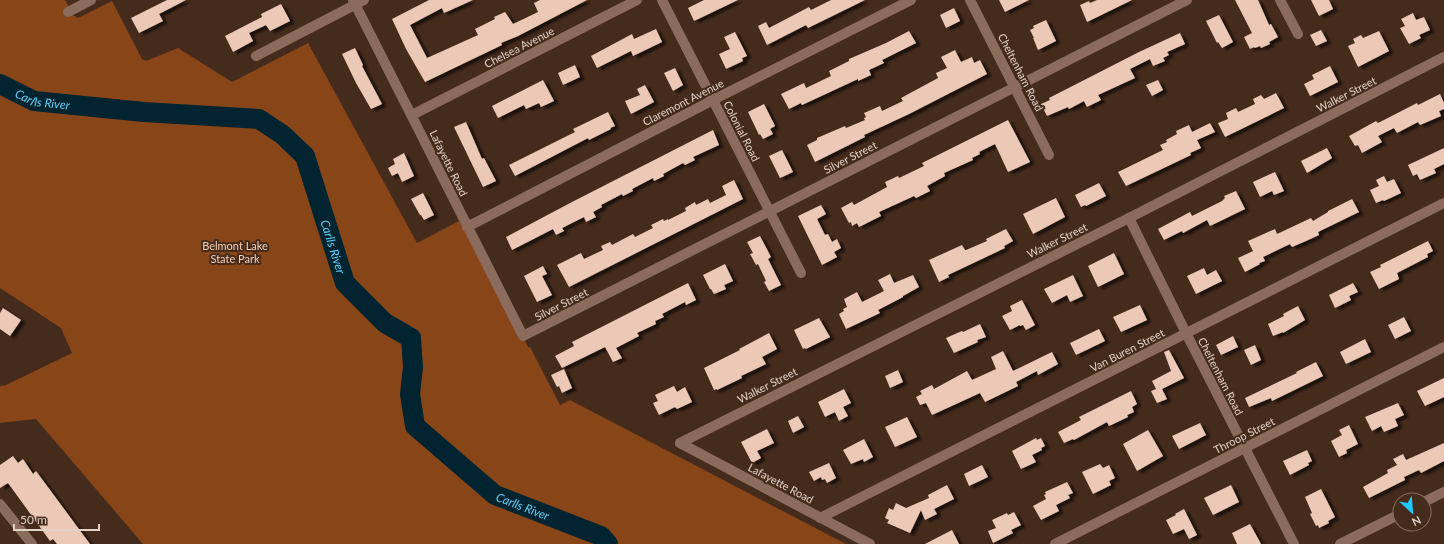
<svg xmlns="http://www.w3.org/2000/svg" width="1444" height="544" font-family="Lato,sans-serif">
  <defs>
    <filter id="shadow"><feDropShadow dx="4.5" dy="2.5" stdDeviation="1" flood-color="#0009"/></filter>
  </defs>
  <rect width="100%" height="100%" fill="#452b1c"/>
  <polygon fill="#884518" points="0,0 65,0 73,15 78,18 112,1 142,59 146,61 178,48 232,82 308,43 417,243 459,221 529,348 530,347 560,405 570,400 846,544 143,544 36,419 0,423 0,386 6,385 72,353 61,328 0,288"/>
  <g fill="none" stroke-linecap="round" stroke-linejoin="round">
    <path stroke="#012430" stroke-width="20" id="s1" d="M0,84L34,101L144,112L259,119L283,135L305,156L345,283L385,323L411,338L413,367L410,394L415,426L495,495L601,536L608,544"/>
  </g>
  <g fill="#ebc9b6" filter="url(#shadow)">
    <polygon points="167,0 186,0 159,14 163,21 139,33 131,18"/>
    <polygon points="429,0 473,0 444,13 442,8 410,25 427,58 478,35 475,29 495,19 494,17 505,12 513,24 538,12 534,3 540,0 587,0 518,36 501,43 502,45 425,82 406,49 392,19"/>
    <polygon points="704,0 738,0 694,21 688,8"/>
    <polygon points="831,0 865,0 808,28 806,25 767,45 758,26 766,22 769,28 809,7 811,10"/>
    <polygon points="999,0 1029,0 1005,12"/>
    <polygon points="1097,0 1132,0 1087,22 1080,5 1089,1 1090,3"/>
    <polygon points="1235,0 1258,0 1269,25 1271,24 1278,37 1269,42 1270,44 1261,48 1260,46 1255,48 1254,47 1250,49 1244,37 1252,33"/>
    <polygon points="1311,0 1329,0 1333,9 1319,16"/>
    <polygon points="281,4 290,21 270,31 266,25 249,33 253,41 233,52 225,36 262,17 261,14"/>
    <polygon points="954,8 960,21 946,28 940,15"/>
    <polygon points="1413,13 1416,20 1424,17 1430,30 1419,35 1421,38 1409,44 1400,28 1405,26 1401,19"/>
    <polygon points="1219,15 1233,42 1222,48 1218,42 1217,43 1206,21"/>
    <polygon points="1046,20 1056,41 1038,50 1033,38 1034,38 1030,30 1034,28 1033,26"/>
    <polygon points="656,29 662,42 633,56 631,51 597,68 591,56 632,34 634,39"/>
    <polygon points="1321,30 1327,41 1316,46 1310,35"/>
    <polygon points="909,31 916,43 882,60 884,63 869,70 871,75 858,81 858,79 802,105 801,103 789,109 781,94 804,83 806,88 831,76 829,71 849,61 849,59 886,43"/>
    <polygon points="1379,31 1389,51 1358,67 1348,46 1355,43 1353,39 1361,35 1363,38"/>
    <polygon points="735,32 747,56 742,58 743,61 726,69 719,54 730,49 724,37"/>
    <polygon points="1180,33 1185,44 1167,52 1169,55 1163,58 1165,61 1153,66 1150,59 1130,69 1135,78 1098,95 1101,100 1087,107 1084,101 1069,109 1068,107 1047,116 1041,104 1050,100 1049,98 1139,52"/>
    <polygon points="355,48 363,65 362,66 382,104 371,109 356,83 342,54"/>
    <polygon points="955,50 961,62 972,57 974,63 980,60 987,74 909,114 864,135 865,137 815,162 807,145 817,140 817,138 845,126 846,128 865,120 864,118 866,117 864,113 880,106 882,111 903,101 901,98 938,78 936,73 947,68 941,57"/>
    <polygon points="575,65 580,77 563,85 558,73"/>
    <polygon points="1330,66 1338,82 1310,96 1304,84 1314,79 1312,75"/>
    <polygon points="675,68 683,85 673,91 664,73"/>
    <polygon points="543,80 554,101 541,107 539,103 526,109 524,105 498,118 492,106"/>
    <polygon points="1158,80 1163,90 1152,96 1146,85"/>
    <polygon points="645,85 654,102 631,114 625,101 640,95 637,89"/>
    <polygon points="1276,93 1284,108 1225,137 1218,123 1228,119 1226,113 1236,108 1238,112 1255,104 1253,99 1261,95 1264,99"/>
    <polygon points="1440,94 1444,103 1444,109 1439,111 1441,116 1420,125 1418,122 1397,133 1394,128 1378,136 1382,142 1362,153 1358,145 1355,146 1349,136 1376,121 1378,123 1417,103 1418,105"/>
    <polygon points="764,104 775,126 770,129 773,134 763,139 760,134 759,135 748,112"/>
    <polygon points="608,112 615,126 610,128 611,129 589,140 588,138 515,176 509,165 575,132 573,129"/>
    <polygon points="1008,120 1030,162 1008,172 995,144 979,152 980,154 972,158 973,160 944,173 945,176 927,186 930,191 916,198 914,196 879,212 881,216 859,227 857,223 852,226 851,222 849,223 841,208 852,202 854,205 887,187 885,182 898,176 899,178 924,166 922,163"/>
    <polygon points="466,122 482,159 484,158 496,181 483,187 454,127"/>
    <polygon points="1210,123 1215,132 1197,140 1201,148 1190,153 1191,155 1126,186 1118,172 1163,150 1160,145 1167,142 1166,140 1177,134 1176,131 1189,125 1192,132"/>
    <polygon points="713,130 719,145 693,157 695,160 685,165 683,163 663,174 664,176 654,181 653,178 632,189 633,191 623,196 622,194 601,205 602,207 593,212 596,217 586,222 584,217 562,228 564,231 556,235 553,229 512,250 506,237 572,202"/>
    <polygon points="1327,148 1332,158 1307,173 1301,161"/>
    <polygon points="1444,148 1444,164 1434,169 1436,173 1420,180 1417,174 1413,176 1408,165"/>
    <polygon points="782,150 793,172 780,178 769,156"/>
    <polygon points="404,153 414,176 402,182 398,173 392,176 388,168 395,164 393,159"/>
    <polygon points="1275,172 1284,191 1274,195 1272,191 1260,197 1253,182"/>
    <polygon points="1384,176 1387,182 1394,179 1401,193 1384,201 1383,200 1376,203 1370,190 1379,186 1376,180"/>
    <polygon points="734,180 743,199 569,287 557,265 581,253 584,259 603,250 601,246 610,242 612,245 633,234 635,237 653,228 651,225 663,219 664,221 668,219 668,220 686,211 685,208 695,202 696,205 708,199 710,203 726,195 722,186"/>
    <polygon points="1099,183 1106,196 1086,206 1085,205 1081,207 1075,195"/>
    <polygon points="1236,191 1245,209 1210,226 1207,220 1183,233 1182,231 1164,240 1158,229 1190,212 1192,216 1222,201 1225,198 1224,196"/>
    <polygon points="423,193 434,215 424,220 421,215 420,215 411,199"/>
    <polygon points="1056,198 1065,217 1033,234 1023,214"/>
    <polygon points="1352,199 1359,212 1318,232 1319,235 1306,241 1292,247 1290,244 1263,257 1265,261 1259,263 1260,264 1245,272 1238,258 1253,251 1248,241 1275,229 1277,234 1311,218 1313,221 1328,212 1328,211"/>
    <polygon points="821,205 826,214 817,219 825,235 828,234 832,242 837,239 841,248 834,252 837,257 822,265 798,216"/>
    <polygon points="1006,229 1013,241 1004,246 1005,248 948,275 949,277 939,282 929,260 962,245 965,250 966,250 987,241 986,239"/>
    <polygon points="760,236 771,257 768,259 781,285 769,291 764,282 766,281 758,264 756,265 750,254 753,253 747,242"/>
    <polygon points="1428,241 1433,251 1427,254 1428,257 1397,273 1399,279 1379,289 1370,272 1381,267 1380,265"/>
    <polygon points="1114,253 1124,274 1098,287 1088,266"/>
    <polygon points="725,264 733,281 724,285 726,289 714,294 711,289 710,289 703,275"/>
    <polygon points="543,266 547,274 542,276 552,295 537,302 524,276"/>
    <polygon points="1204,268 1207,275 1216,270 1222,281 1196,294 1187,276"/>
    <polygon points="890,274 894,283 913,275 919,287 903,296 903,297 878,310 880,313 846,329 839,314 844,311 843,309 847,307 844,299 857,292 862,302 884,291 878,280"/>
    <polygon points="1073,275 1083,296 1070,302 1067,295 1052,303 1044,289"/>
    <polygon points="688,283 696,300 686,305 685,302 662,314 664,317 655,321 656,324 637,333 639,336 616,348 622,358 613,362 605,347 562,368 555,356 574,346 572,342"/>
    <polygon points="1353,283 1358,292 1349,296 1351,300 1335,308 1329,295"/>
    <polygon points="1022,300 1035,325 1026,330 1023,325 1020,326 1020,325 1010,330 1002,316 1012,311 1010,306"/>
    <polygon points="1140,305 1147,320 1121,332 1113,317"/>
    <polygon points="1298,306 1305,320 1283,333 1283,332 1273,336 1268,324 1284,316 1283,314"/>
    <polygon points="3,308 21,320 10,336 0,329 0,313"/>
    <polygon points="1404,317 1411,331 1395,339 1388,325"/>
    <polygon points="819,318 830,337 806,349 805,348 803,349 794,330"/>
    <polygon points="980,324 986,337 977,340 978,342 954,353 946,338 962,331 963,332"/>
    <polygon points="1099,329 1105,341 1076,355 1070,343"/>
    <polygon points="769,333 777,349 762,357 766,364 741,376 742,378 717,390 717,389 714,390 704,368 740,350 739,349"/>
    <polygon points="1233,336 1238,347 1221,355 1216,345"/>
    <polygon points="1365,339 1371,352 1346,364 1340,352"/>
    <polygon points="1255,345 1261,360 1251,365 1244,350"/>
    <polygon points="1169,350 1184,378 1162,389 1167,399 1157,403 1151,391 1156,389 1152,381 1171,371 1164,352"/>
    <polygon points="1003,351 1013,371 1052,352 1058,364 1038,375 1037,371 1016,382 1018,386 985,402 980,393 932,415 926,403 920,405 916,397 922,394 920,391 932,385 934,389 967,371 972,380 996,369 991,357"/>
    <polygon points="1316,362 1323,376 1272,401 1271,398 1249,407 1245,398 1297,373 1296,372"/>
    <polygon points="564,369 572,388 562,393 559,386 557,387 551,375"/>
    <polygon points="898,370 903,382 890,388 885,376"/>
    <polygon points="1444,378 1444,397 1425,406 1417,391"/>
    <polygon points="674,386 677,392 685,387 692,402 677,409 675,407 659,415 653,403 658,401 655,395"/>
    <polygon points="844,389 851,403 843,407 848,416 839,421 835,412 825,417 818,402"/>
    <polygon points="1131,391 1137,404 1132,407 1134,412 1127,415 1128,417 1109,426 1107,422 1074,440 1073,439 1064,443 1058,432 1081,420 1079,417"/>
    <polygon points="1398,403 1404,415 1395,419 1398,426 1384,432 1381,426 1372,431 1365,417"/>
    <polygon points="798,416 804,427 793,433 788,421"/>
    <polygon points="907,417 917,437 895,447 885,427"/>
    <polygon points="1200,423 1206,435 1179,449 1172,436"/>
    <polygon points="1349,425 1358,444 1346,450 1347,453 1339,457 1331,441 1342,435 1339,430"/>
    <polygon points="767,429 774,443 757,451 761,458 752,463 741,442"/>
    <polygon points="1148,430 1163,456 1137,471 1123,444"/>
    <polygon points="1036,438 1037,440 1041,438 1045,446 1041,448 1042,450 1032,455 1036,462 1021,469 1012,451"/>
    <polygon points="864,439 873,457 864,462 863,459 851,464 843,450"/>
    <polygon points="1444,443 1444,461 1421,473 1419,470 1404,477 1405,480 1369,498 1363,487 1388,473 1387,470 1397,465 1393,459 1403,454 1406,460"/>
    <polygon points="1307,450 1312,461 1308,463 1309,465 1290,475 1283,461"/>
    <polygon points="13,456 18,463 23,459 33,474 36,471 90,544 57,544 53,539 50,541 8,483 0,488 0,465"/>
    <polygon points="829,463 836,478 827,483 825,479 822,480 821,477 814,481 809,472"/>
    <polygon points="1100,464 1103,468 1109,465 1115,478 1109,481 1111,485 1093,494 1082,472"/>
    <polygon points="982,465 988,477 969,486 964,474"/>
    <polygon points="1067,482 1073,493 1068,495 1070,498 1056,505 1059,511 1041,520 1033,506 1046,499 1044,495 1046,494 1045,492"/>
    <polygon points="947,485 954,499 934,509 937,514 925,520 921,510 910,533 887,523 889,520 885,518 889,508 893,510 896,503 906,508 929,498 928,495"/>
    <polygon points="1231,485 1239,502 1213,515 1204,498"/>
    <polygon points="1321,489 1335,517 1328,521 1329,523 1319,528 1318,525 1316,526 1310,514 1312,513 1305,497"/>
    <polygon points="1184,509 1197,535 1189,539 1184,529 1173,534 1166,520 1176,515 1175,514"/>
    <polygon points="1014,512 1021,525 1011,530 1013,533 993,543 988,531 996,528 992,520 1007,513 1008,515"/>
    <polygon points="1250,524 1261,544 1237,544 1232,533"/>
    <polygon points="952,530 959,544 925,544"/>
  </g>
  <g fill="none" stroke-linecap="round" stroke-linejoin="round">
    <g stroke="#8b6c5c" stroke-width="10">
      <polyline points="353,0 523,336 1187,0"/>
      <polyline points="662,0 801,273"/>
      <polyline points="970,0 1049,155"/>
      <polyline points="1280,0 1298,34"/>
      <polyline points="68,12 91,0"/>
      <polyline points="256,56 364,0"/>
      <polyline points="412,115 637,0"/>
      <polyline points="1129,218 1186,333 1294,544"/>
      <polyline points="467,227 713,100 911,0"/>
      <polyline points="680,443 1129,218 1444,57"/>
      <polyline points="680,443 870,544"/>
      <polyline points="1424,502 1444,492"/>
      <polyline points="0,504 32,544"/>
      <polyline points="820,518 1444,203"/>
      <polyline points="1055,544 1444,347"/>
      <polyline points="1340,544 1400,514"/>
    </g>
  </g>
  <g text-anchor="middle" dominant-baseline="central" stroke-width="4" stroke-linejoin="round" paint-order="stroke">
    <g font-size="11" fill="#e2d1c7" stroke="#452b1c">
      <text transform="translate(519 47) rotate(-27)">Chelsea Avenue</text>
      <text transform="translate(1021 72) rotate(63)">Cheltenham Road</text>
      <text transform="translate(1346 94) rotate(-27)">Walker Street</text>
      <text transform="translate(683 102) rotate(-27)">Claremont Avenue</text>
      <text transform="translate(742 131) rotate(63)">Colonial Road</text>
      <text transform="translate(850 157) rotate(-27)">Silver Street</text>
      <text transform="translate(449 163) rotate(64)">Lafayette Road</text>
      <text transform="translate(1057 240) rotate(-26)">Walker Street</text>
      <text transform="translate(561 304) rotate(-27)">Silver Street</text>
      <text transform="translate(1127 350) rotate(-27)">Van Buren Street</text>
      <text transform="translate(1221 376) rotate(63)">Cheltenham Road</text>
      <text transform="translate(767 385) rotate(-27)">Walker Street</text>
      <text transform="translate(1244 435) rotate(-27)">Throop Street</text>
      <text transform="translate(781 483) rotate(28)">Lafayette Road</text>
    </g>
    <g font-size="11" fill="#fcd1ba" stroke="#452b1c">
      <text x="235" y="245">Belmont Lake<tspan x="235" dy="13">State Park</tspan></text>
    </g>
    <g font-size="12" font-style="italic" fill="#64cff7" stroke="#452b1c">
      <text stroke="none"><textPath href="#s1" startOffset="46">Carlls River</textPath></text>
      <text stroke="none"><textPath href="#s1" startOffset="418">Carlls River</textPath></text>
      <text stroke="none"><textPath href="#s1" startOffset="767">Carlls River</textPath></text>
    </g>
  </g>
  <g transform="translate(1412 512) rotate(154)"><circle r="19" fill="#452b1c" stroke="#846d60"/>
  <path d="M0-3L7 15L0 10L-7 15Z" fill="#20c9fd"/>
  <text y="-6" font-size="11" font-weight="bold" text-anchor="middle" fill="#e2d1c7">N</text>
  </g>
  <path d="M14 524v6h85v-6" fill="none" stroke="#e2d1c7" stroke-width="2"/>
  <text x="20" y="524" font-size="12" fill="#e2d1c7" stroke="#452b1c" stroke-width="3" paint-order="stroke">50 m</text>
</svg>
